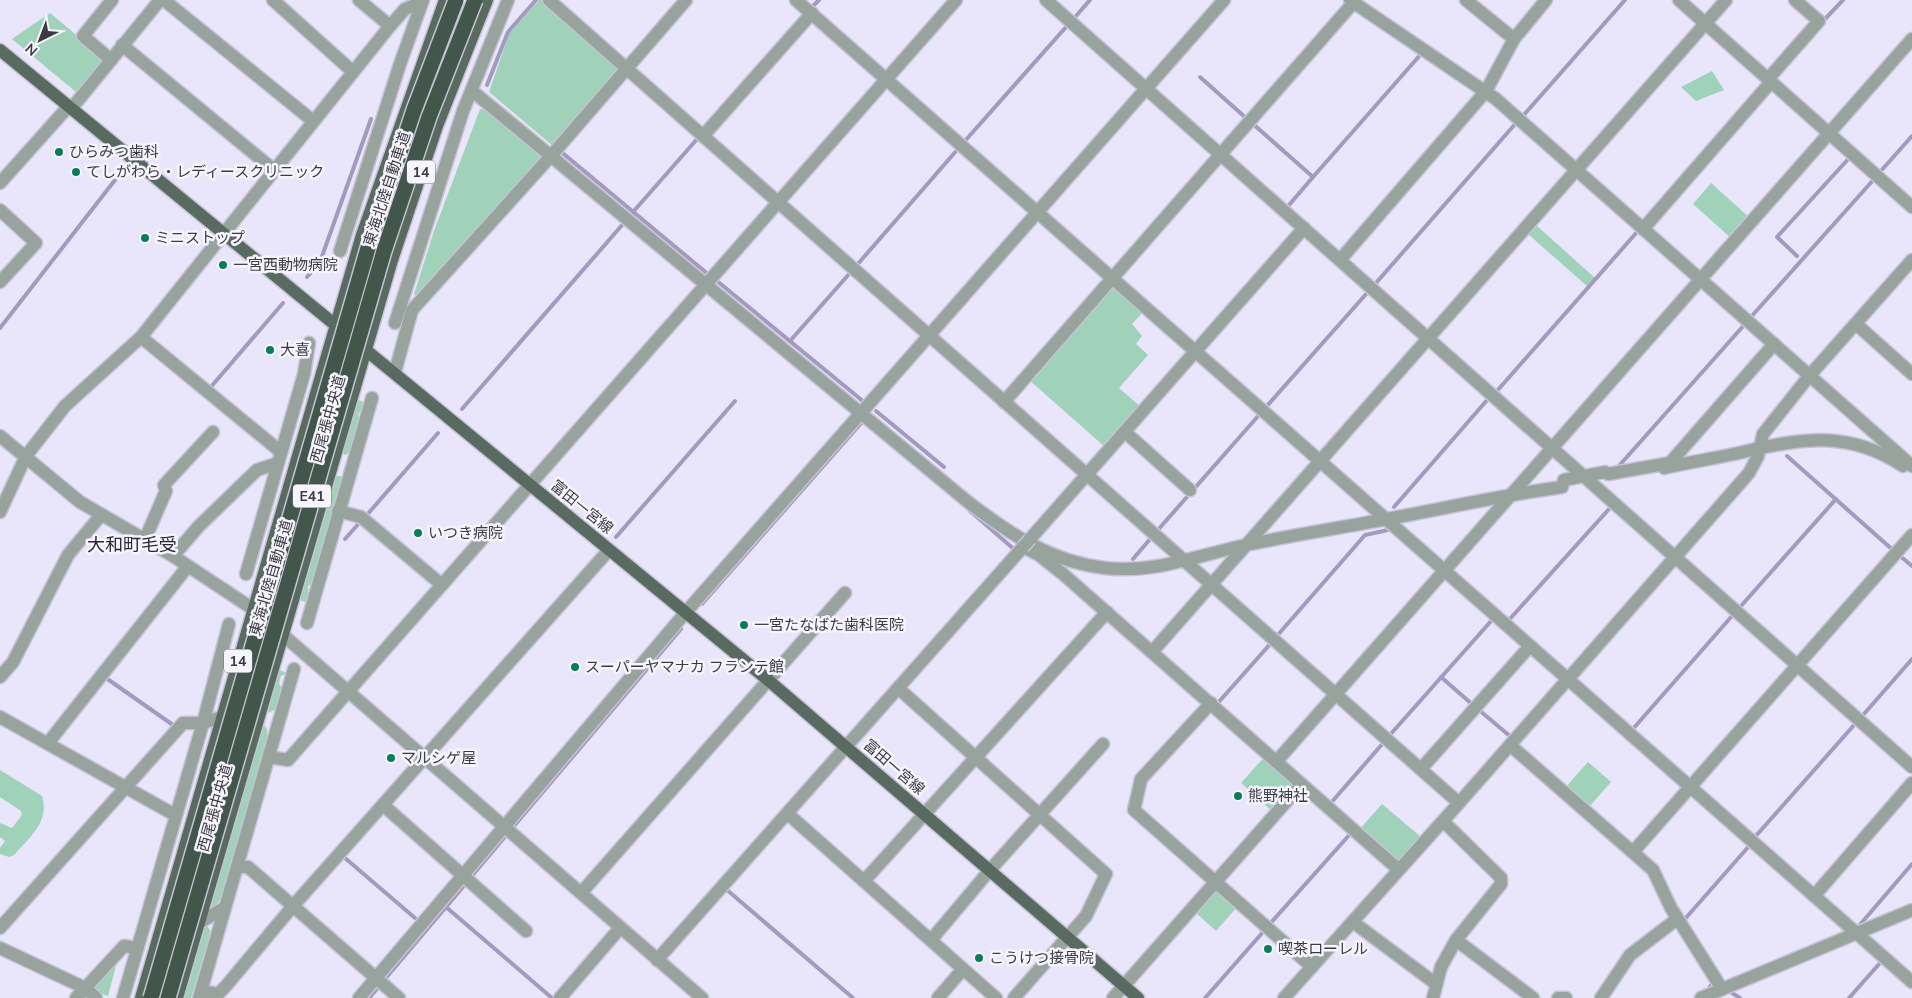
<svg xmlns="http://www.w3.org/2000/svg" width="1912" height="998" font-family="'Nunito Sans','Noto Sans JP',sans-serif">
  <rect width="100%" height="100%" fill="#e9e5fa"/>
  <g fill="#9fd2b9">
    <polygon points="539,0 542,0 619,69 553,146 489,92 509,34"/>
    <polygon points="50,13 105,59 76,92 12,39"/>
    <polygon points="1712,71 1724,90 1696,101 1681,87"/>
    <polygon points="480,109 484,109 542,158 418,298 414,294 434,231"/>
    <polygon points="1711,183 1751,219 1732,239 1693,204"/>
    <polygon points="1536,225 1595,278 1587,286 1528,234"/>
    <polygon points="1112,283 1144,311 1132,324 1142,336 1136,344 1148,355 1119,388 1141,407 1105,447 1028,379"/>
    <polygon points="354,398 365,403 358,415 361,421 350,452 345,455 342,453"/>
    <polygon points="337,476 341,476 341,484 313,583 308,586 308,603 296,599 334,478"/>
    <polygon points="276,669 287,673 281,676 279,683 282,689 277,708 269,713 266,707"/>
    <polygon points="262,722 267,729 267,737 230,871 220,899 215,907 209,909"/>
    <polygon points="1266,755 1298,785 1273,812 1241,783"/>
    <polygon points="1588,762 1611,782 1588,808 1565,788"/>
    <path d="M0,770L42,796C50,821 30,837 14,855L9,857L0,854V848L5,841L0,837V823L12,828L22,815L21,811L0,797Z"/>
    <polygon points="1382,804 1421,837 1398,863 1359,830"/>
    <polygon points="1213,890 1218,890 1237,907 1216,931 1194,911"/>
    <polygon points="199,925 207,925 210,930 209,938 191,998 178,998"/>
    <polygon points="119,954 108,996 96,992 92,984"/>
  </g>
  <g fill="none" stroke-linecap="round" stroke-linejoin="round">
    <g stroke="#a39ac0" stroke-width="4">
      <polyline points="811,8 819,0"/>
      <polyline points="1076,16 1090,0"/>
      <polyline points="1825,19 1843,0"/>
      <polyline points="1200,77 1246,118"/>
      <polyline points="487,85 508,32 536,0"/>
      <polyline points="1522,117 1625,0"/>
      <polyline points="1253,124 1313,177 1421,54"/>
      <polyline points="964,142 1066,27"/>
      <polyline points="559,150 709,275"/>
      <polyline points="1880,172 1912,136"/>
      <polyline points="1289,205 1313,177"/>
      <polyline points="633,212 698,138"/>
      <polyline points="1797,256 1777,237 1851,156"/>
      <polyline points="857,265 957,150"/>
      <polyline points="307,277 320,262 371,119"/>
      <polyline points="717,281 864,402"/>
      <polyline points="1376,283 1516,123 1514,121"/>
      <polyline points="1750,318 1875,178"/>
      <polyline points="0,328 122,171"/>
      <polyline points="790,341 850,273"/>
      <polyline points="210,388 283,303"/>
      <polyline points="1497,391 1637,232"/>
      <polyline points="1266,407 1367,293"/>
      <polyline points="462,409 623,224"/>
      <polyline points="876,411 944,467"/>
      <polyline points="1787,456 1894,551"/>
      <polyline points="1618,467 1745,324"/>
      <polyline points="1394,507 1488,399"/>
      <polyline points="969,510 1016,551"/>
      <polyline points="366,516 438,433"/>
      <polyline points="1157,531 1259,415"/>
      <polyline points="616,537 735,401"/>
      <polyline points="345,539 361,521"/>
      <polyline points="1899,555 1912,566"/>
      <polyline points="1133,559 1151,538"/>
      <polyline points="702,604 863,421 865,422"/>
      <polyline points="1741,606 1836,499"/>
      <polyline points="1508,621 1610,508"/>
      <polyline points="1276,637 1365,535 1388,530"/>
      <polyline points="1441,677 1473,705"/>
      <polyline points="106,678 173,725"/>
      <polyline points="1217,704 1271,643"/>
      <polyline points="1479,710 1511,737"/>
      <polyline points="1864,714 1912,659"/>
      <polyline points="1632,730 1732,616"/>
      <polyline points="1389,736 1492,620"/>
      <polyline points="1330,804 1384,742"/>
      <polyline points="514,826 681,629"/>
      <polyline points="1754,838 1855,724"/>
      <polyline points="345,858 415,918"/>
      <polyline points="471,877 504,838"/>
      <polyline points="727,890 853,998"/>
      <polyline points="446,907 552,998"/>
      <polyline points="1684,920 1750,845"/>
      <polyline points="1269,925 1351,833"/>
      <polyline points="1858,927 1912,864"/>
      <polyline points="385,979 463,887"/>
      <polyline points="1708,990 1711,985"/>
      <polyline points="1732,993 1740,998"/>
      <polyline points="369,998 377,989"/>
      <polyline points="1205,998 1263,932"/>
      <polyline points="1849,998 1880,963"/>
    </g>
    <defs>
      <g id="minor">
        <polyline points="164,0 313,121"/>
        <polyline points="273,0 352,71"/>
        <polyline points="359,0 390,26"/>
        <polyline points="549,0 1459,803"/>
        <polyline points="796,0 1912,982"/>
        <polyline points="1046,0 1912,767"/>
        <polyline points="1350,0 1496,99 1912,466"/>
        <polyline points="1466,0 1514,39"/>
        <polyline points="1679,0 1912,207"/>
        <polyline points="122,45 274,170"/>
        <polyline points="111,60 83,36 112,0"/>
        <polyline points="1768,79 1819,21 1795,0"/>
        <path d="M476,94L968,502C1010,534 1051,562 1105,568C1154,574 1199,555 1246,545C1293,535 1340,528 1387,519C1446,508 1504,495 1562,487L1564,480L1605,472L1608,474L1670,463L1774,344"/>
        <polyline points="71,109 160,0"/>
        <polyline points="703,136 812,13"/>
        <polyline points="0,183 68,107"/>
        <polyline points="0,210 36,243 0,282"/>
        <polyline points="1643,229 1771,82"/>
        <polyline points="340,251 400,64 423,0"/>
        <polyline points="1340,260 1486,91 1514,39 1546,0"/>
        <polyline points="395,323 463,111 508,0"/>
        <polyline points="1856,324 1912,374"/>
        <polyline points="141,337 281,452"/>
        <polyline points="395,372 412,310 550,157 686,0"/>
        <polyline points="1004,402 1354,2"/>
        <polyline points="1125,432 1190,490"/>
        <polyline points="0,436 80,502 173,556 253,609 702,998"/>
        <path d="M1664,468C1690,462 1717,458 1743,452C1802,438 1849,430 1903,466"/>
        <polyline points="338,511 361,517 442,585"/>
        <polyline points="0,512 26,456 65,406 141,337 390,26 405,9 422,2"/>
        <polyline points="145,539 166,491 164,485 213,432"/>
        <polyline points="1030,539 1304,228"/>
        <polyline points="173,556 199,526 257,470 278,463"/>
        <polyline points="246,574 304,374 309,343"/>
        <polyline points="307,623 372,398"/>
        <polyline points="1152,652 1726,0"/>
        <polyline points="0,677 13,662 68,555 101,515"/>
        <polyline points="898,688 1106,874 1086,916 1014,998"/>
        <polyline points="1211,703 1141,779 1134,810 1312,967"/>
        <polyline points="0,717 175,815"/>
        <polyline points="48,743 188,566"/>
        <polyline points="1510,745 1653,870 1671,908 1722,989"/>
        <polyline points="269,757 288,760 956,0"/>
        <polyline points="1276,762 1912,39"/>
        <polyline points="1421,769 1530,646"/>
        <polyline points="383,805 526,931"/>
        <polyline points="788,814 996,998"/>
        <polyline points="1633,852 1912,535"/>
        <polyline points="237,867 248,867 399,998"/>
        <polyline points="864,881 1107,612"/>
        <polyline points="581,893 845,593"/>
        <polyline points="1814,896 1912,783"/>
        <polyline points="1353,922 1436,984"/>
        <polyline points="199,923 224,908"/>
        <polyline points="0,928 183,723 203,723 222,717"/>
        <polyline points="931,940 990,870 1103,744"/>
        <polyline points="1456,940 1533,998"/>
        <polyline points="0,948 85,988 96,998"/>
        <polyline points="657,960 1023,547 1039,555 1063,574 1398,869"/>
        <polyline points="201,991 218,994 226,986 293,906 609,550"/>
        <polyline points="76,998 124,946 137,948"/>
        <polyline points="123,998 203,723 229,624"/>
        <polyline points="199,998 294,669"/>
        <polyline points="359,998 686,612 1224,0"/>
        <polyline points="560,998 620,928"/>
        <polyline points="938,998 963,969"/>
        <polyline points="1113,998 1301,785"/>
        <polyline points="1284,998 1459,803 1749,473 1758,456 1763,434 1810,375 1912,260"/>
        <polyline points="1433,998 1441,967 1456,940 1501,884 1501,878 1443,821"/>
        <polyline points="1558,998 1566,998"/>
        <polyline points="1601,998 1630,955 1677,919"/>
        <polyline points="1701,998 1912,910"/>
      </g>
      <g id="major">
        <polyline points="0,50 768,680 1138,998"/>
        <polyline points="141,998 362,235 445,0"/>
        <polyline points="177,998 392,260 437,126 487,0"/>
      </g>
    </defs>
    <use href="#minor" stroke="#c6c3d5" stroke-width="15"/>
    <use href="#major" stroke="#c6c3d5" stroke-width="15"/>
    <use href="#minor" stroke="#99a39e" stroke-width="12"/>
    <use href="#major" stroke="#596a61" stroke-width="12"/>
    <defs>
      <polyline id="minor-bridge" points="1023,547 1030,539"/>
      <g id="highway-bridge">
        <polyline points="151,998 368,248 414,110 456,0"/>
        <polyline points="168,998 384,251 429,117 475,0"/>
      </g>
    </defs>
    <use href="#minor-bridge" stroke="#c6c3d5" stroke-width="15" stroke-linecap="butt"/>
    <use href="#highway-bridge" stroke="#c6c3d5" stroke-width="18" stroke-linecap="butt"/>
    <use href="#minor-bridge" stroke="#99a39e" stroke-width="12"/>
    <use href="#highway-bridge" stroke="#42564c" stroke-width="15"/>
  </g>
  <g fill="#0c7b57" stroke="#f6f4fd" stroke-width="2">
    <circle cx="59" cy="152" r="5"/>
    <circle cx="76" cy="172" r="5"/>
    <circle cx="145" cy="238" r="5"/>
    <circle cx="223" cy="265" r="5"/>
    <circle cx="270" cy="350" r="5"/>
    <circle cx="418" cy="533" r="5"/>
    <circle cx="744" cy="625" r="5"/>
    <circle cx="575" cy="667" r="5"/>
    <circle cx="391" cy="758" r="5"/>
    <circle cx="1238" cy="796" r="5"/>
    <circle cx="1268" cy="949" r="5"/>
    <circle cx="979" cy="958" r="5"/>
  </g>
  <g text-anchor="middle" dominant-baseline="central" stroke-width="5" stroke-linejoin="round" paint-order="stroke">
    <g fill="#f6f4fd" stroke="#74727b" stroke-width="1">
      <rect x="407" y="160.5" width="28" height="23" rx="4"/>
      <rect x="293" y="484.5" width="38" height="23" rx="4"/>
      <rect x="224" y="649.5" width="28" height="23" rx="4"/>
    </g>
    <g font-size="14" font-weight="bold" fill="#3c3b43">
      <text x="421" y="172">14</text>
      <text x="312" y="496">E41</text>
      <text x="238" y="661">14</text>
    </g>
    <g font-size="15" fill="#3c3b43" stroke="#f6f4fd" text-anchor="start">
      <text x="69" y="152">ひらみつ歯科</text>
      <text x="86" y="172">てしがわら・レディースクリニック</text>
      <text x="155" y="238">ミニストップ</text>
      <text x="233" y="265">一宮西動物病院</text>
      <text x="280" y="350">大喜</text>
      <text x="428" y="533">いつき病院</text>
      <text x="754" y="625">一宮たなばた歯科医院</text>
      <text x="585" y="667">スーパーヤマナカ フランテ館</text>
      <text x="401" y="758">マルシゲ屋</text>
      <text x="1248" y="796">熊野神社</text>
      <text x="1278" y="949">喫茶ローレル</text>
      <text x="989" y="958">こうけつ接骨院</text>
    </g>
    <g font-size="15" fill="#3c3b43" stroke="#f6f4fd">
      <text transform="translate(387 189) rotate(-72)">東海北陸自動車道</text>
      <text transform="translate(328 419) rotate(-74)">西尾張中央道</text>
      <text transform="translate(582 507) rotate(39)">富田一宮線</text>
      <text transform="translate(271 578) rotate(-74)">東海北陸自動車道</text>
      <text transform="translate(894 767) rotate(41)">富田一宮線</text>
      <text transform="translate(215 808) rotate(-74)">西尾張中央道</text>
    </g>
    <g font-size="18" fill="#2b2737" stroke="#f6f4fd">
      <text x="132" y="545">大和町毛受</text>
    </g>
  </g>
  <g transform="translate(40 40) rotate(222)" stroke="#f6f4fd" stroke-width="4" paint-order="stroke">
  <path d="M0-4L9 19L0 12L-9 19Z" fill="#3c3b43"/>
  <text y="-8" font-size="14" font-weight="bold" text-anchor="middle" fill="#3c3b43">N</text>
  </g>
</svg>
